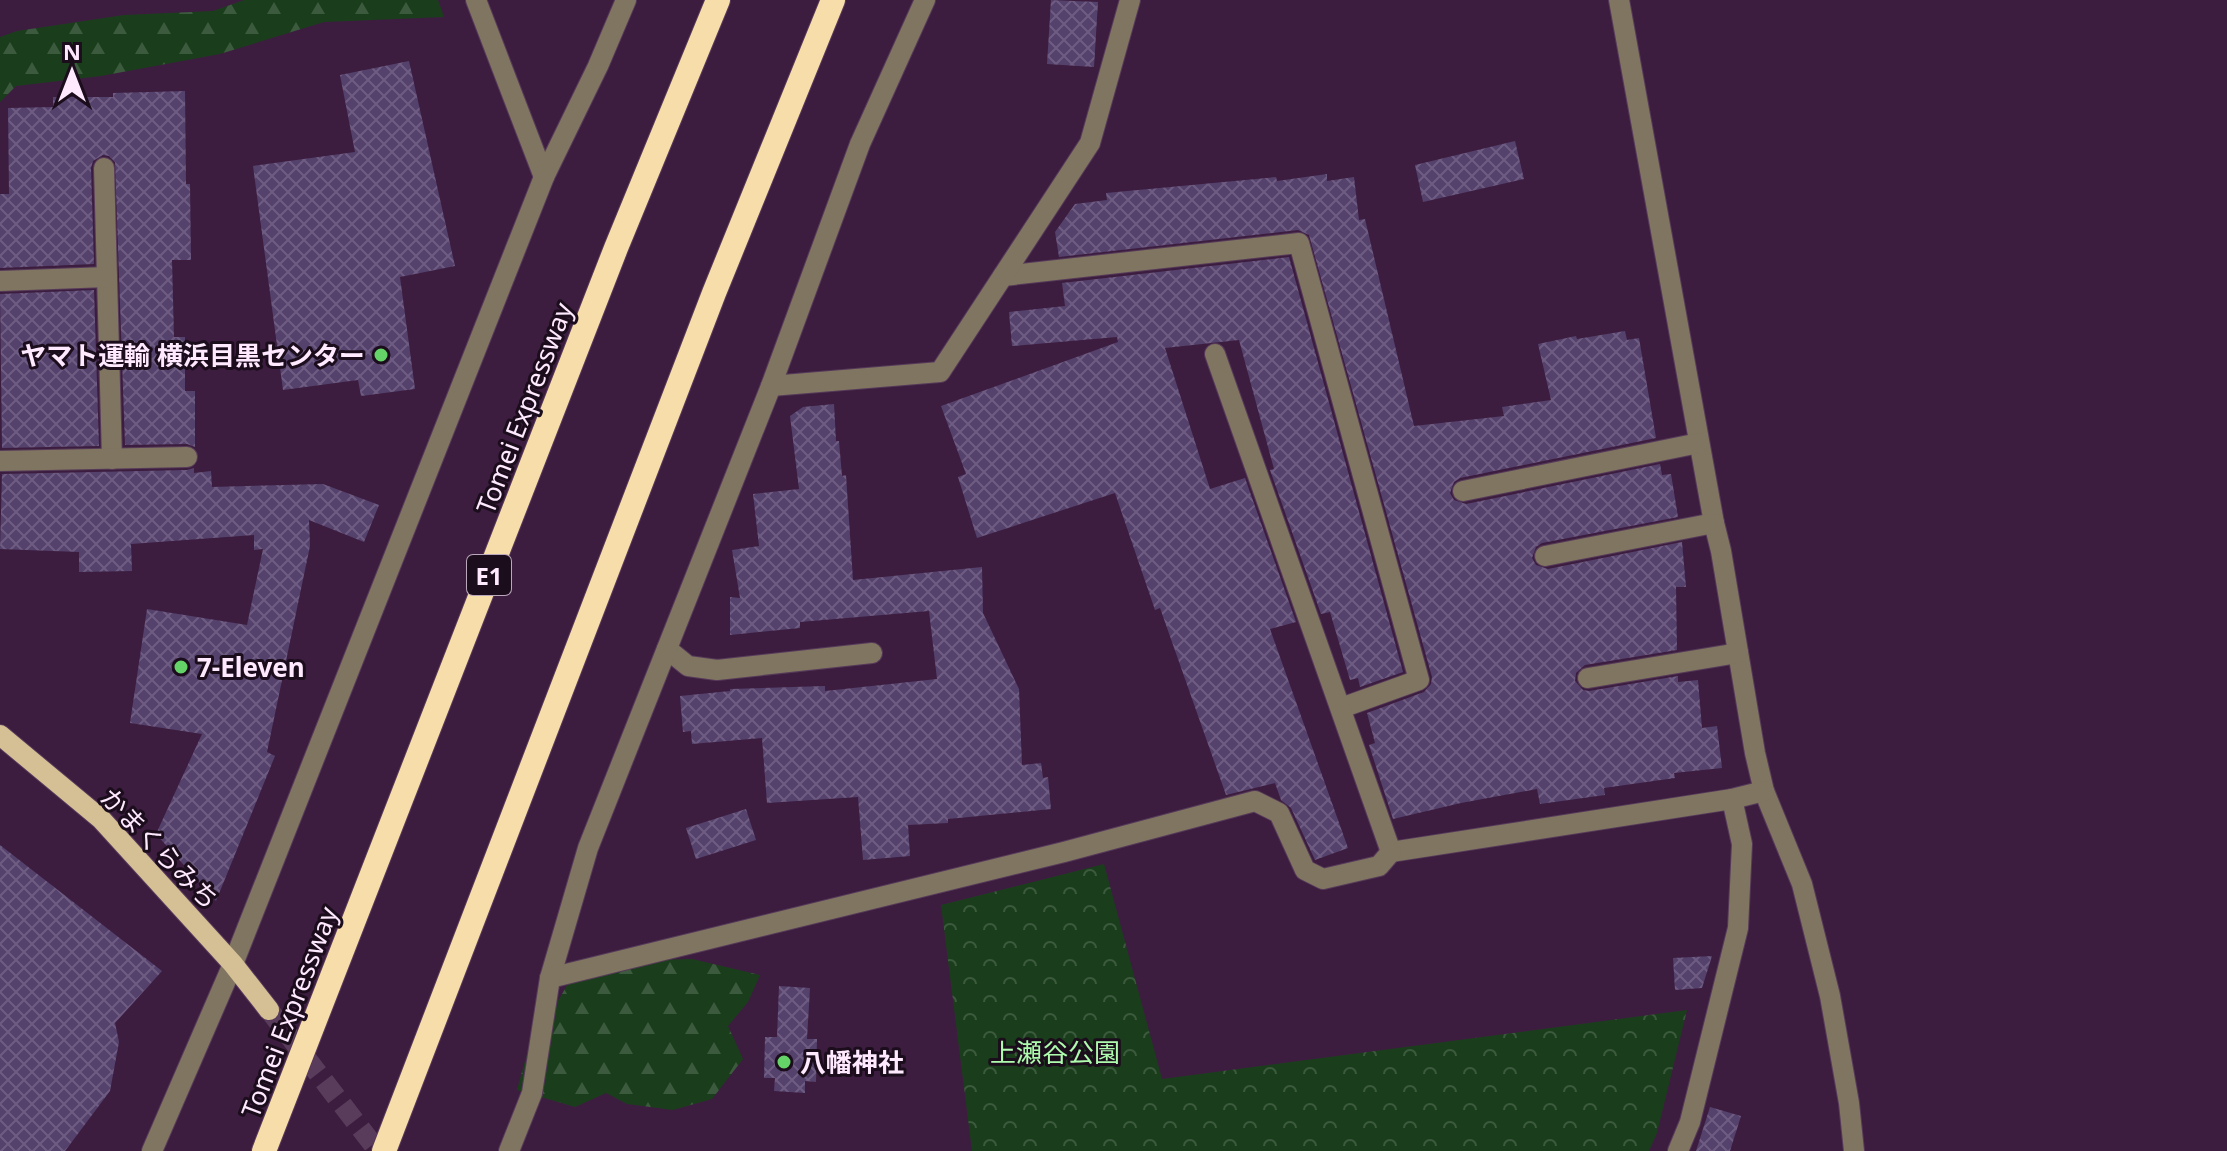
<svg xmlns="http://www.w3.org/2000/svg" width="2227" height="1151" font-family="'Noto Sans','Noto Sans JP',sans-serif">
  <defs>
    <pattern id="forest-firs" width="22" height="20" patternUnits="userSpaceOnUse" patternTransform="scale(2)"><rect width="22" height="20" fill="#1a3e1b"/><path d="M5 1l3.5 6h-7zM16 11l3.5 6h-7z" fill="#3c5a3d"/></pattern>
    <pattern id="park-crowns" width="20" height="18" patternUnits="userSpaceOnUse" patternTransform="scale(2)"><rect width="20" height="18" fill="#1a3e1b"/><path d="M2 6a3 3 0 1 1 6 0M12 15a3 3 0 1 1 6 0" fill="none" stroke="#3c5a3d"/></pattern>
    <pattern id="building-cross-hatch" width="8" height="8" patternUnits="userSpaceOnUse" patternTransform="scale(2)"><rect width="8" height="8" fill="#54416c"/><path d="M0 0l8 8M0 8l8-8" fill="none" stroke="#6e5c82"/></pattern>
  </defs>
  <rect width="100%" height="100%" fill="#3c1d3f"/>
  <g fill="url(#forest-firs)">
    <polygon points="244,0 438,0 444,17 324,22 220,54 101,76 16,86 0,102 0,37 17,31 124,15 213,11"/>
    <polygon points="628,953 649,960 692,959 760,975 748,1002 728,1026 743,1059 712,1099 673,1110 627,1104 606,1093 575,1107 517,1090 526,1057 582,959"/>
  </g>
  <polygon fill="url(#park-crowns)" points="1104,864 1162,1079 1687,1010 1657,1133 1649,1151 972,1151 941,905"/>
  <g fill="url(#building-cross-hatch)">
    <polygon points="1051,0 1098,2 1094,67 1047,64"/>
    <polygon points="409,61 455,266 400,277 415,389 361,396 358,380 283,390 253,166 355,152 340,75"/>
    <polygon points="185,91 186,184 190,184 191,260 172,260 174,337 185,337 185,391 195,391 195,447 187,444 125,445 115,162 109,156 103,155 93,161 91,168 94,264 0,268 0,194 9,194 8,108 53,107 53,97 113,97 113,93"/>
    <polygon points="1515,141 1524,179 1423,202 1415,165"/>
    <polygon points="1327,174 1327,181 1354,177 1359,220 1365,219 1414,426 1504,416 1502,407 1551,400 1538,344 1576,336 1577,339 1625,331 1627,340 1639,338 1656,438 1460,478 1454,482 1450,493 1454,500 1466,504 1660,464 1662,475 1671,474 1678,517 1542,543 1536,547 1532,558 1536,565 1548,569 1682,542 1686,587 1676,587 1677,650 1585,665 1576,673 1575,681 1583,690 1589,691 1678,676 1678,682 1698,680 1702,728 1717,726 1722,768 1674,773 1675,778 1604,788 1605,795 1540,804 1537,789 1461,803 1393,819 1369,745 1375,743 1367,713 1424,692 1431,684 1432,677 1309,235 1298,230 1059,257 1055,232 1075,204 1107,200 1106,193 1276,177 1277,181"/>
    <polygon points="1289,257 1403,672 1360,687 1358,678 1350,680 1330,612 1321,614 1270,470 1274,469 1239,340 1165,348 1210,489 1245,478 1296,622 1270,629 1348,848 1315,860 1291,808 1281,800 1275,783 1226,795 1160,608 1155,610 1115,493 977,538 958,477 966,474 941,406 1118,342 1117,337 1012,346 1009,312 1065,306 1062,283"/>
    <polygon points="94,290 99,446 2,448 0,294"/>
    <polygon points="834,404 836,441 839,441 842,476 846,475 853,580 982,567 983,613 1019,689 1022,765 1041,763 1043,778 1048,777 1051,809 948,819 948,823 908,825 910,856 863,860 858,797 767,803 762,738 692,744 691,731 683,732 680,696 730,691 730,689 825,686 825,691 937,679 929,611 800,622 800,628 730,635 730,597 740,598 732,550 759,546 753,494 799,489 790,416 803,407"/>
    <polygon points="194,468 194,473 211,471 212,487 323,484 379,505 364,542 309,520 310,546 267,752 275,756 216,901 156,834 202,734 130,723 147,609 247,625 263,549 254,550 254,535 131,544 132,571 79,572 79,552 0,549 2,474 187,470"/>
    <polygon points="746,809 756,840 696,859 686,828"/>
    <polygon points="0,845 162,971 115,1023 119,1042 110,1091 65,1151 0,1151"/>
    <polygon points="1712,956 1702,988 1675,990 1673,958"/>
    <polygon points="779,986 810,988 807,1039 817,1039 816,1082 805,1081 805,1093 774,1091 775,1078 764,1078 765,1037 777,1037"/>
    <polygon points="1710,1107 1741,1116 1730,1151 1696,1151"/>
  </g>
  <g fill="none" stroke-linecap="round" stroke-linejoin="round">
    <polyline stroke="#593c5c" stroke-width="20" stroke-dasharray="20 10" stroke-linecap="butt" points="269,1010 378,1151"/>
    <defs>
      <g id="minor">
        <polyline points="476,0 544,177"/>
        <polyline points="1619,0 1714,523 1721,551 1755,753 1764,791 1802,884 1830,996 1849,1103 1854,1151"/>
        <polyline points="104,168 112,459"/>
        <polyline points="1003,276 1299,243 1419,680 1341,708"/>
        <polyline points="0,281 107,277"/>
        <polyline points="1215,354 1391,852 1732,799 1764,791"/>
        <polyline points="771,386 940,372 1090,143 1130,0"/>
        <polyline points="0,461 187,457"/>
        <polyline points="1463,491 1699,443"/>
        <polyline points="1545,556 1714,523"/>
        <polyline points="667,649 688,666 717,670 872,653"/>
        <polyline points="1588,678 1738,653"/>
        <polyline points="550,978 1064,852 1255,801 1279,813 1305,870 1323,879 1379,866 1391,852"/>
        <polyline points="152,1151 233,964 544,177 598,66 626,0"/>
        <polyline points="509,1151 532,1093 550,978 588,848 771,386 860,144 925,0"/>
        <polyline points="1678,1151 1690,1122 1738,928 1742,844 1732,799"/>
      </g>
      <polyline id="major" points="0,735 101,819 233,964 269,1010"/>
      <g id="highway">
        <polyline points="264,1151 616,248 718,0"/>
        <polyline points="384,1151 714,293 833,0"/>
      </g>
    </defs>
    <use href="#minor" stroke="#573a5a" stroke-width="22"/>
    <use href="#major" stroke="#573a5a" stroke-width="22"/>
    <use href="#highway" stroke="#573a5a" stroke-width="26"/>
    <use href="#minor" stroke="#7f7561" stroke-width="20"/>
    <use href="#major" stroke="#d5bf95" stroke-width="20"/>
    <use href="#highway" stroke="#f7dda9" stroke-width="24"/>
  </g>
  <g fill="#64d468" stroke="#1b0d1c" stroke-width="3">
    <circle cx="381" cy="355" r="8"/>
    <circle cx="181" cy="667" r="8"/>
    <circle cx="784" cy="1062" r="8"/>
  </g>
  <g text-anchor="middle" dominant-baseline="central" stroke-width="6" stroke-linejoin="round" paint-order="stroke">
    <rect fill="#1b0d1c" stroke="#baa7bb" stroke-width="2" x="467" y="555" width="44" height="40" rx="6"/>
    <g font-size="24" font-weight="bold" fill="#fee9ff">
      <text x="489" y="575">E1</text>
    </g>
    <g font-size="26" font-weight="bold" fill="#fee9ff" stroke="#1b0d1c" text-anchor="start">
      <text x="365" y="355" text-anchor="end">ヤマト運輸 横浜目黒センター</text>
      <text x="197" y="667">7-Eleven</text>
      <text x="800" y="1062">八幡神社</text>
    </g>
    <g font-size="26" fill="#fee9ff" stroke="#1b0d1c">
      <text transform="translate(524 408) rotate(-69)">Tomei Expressway</text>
      <text transform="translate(160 848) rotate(46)">かまくらみち</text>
      <text transform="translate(289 1012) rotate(-69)">Tomei Expressway</text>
    </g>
    <g font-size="26" fill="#aefbad" stroke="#1b0d1c">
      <text x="1055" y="1052">上瀬谷公園</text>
    </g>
  </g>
  <g transform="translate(72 72)" stroke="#1b0d1c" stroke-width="6" paint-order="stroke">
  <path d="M0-6L14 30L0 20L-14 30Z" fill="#fee9ff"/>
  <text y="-12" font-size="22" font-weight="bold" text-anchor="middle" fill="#fee9ff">N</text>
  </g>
</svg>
